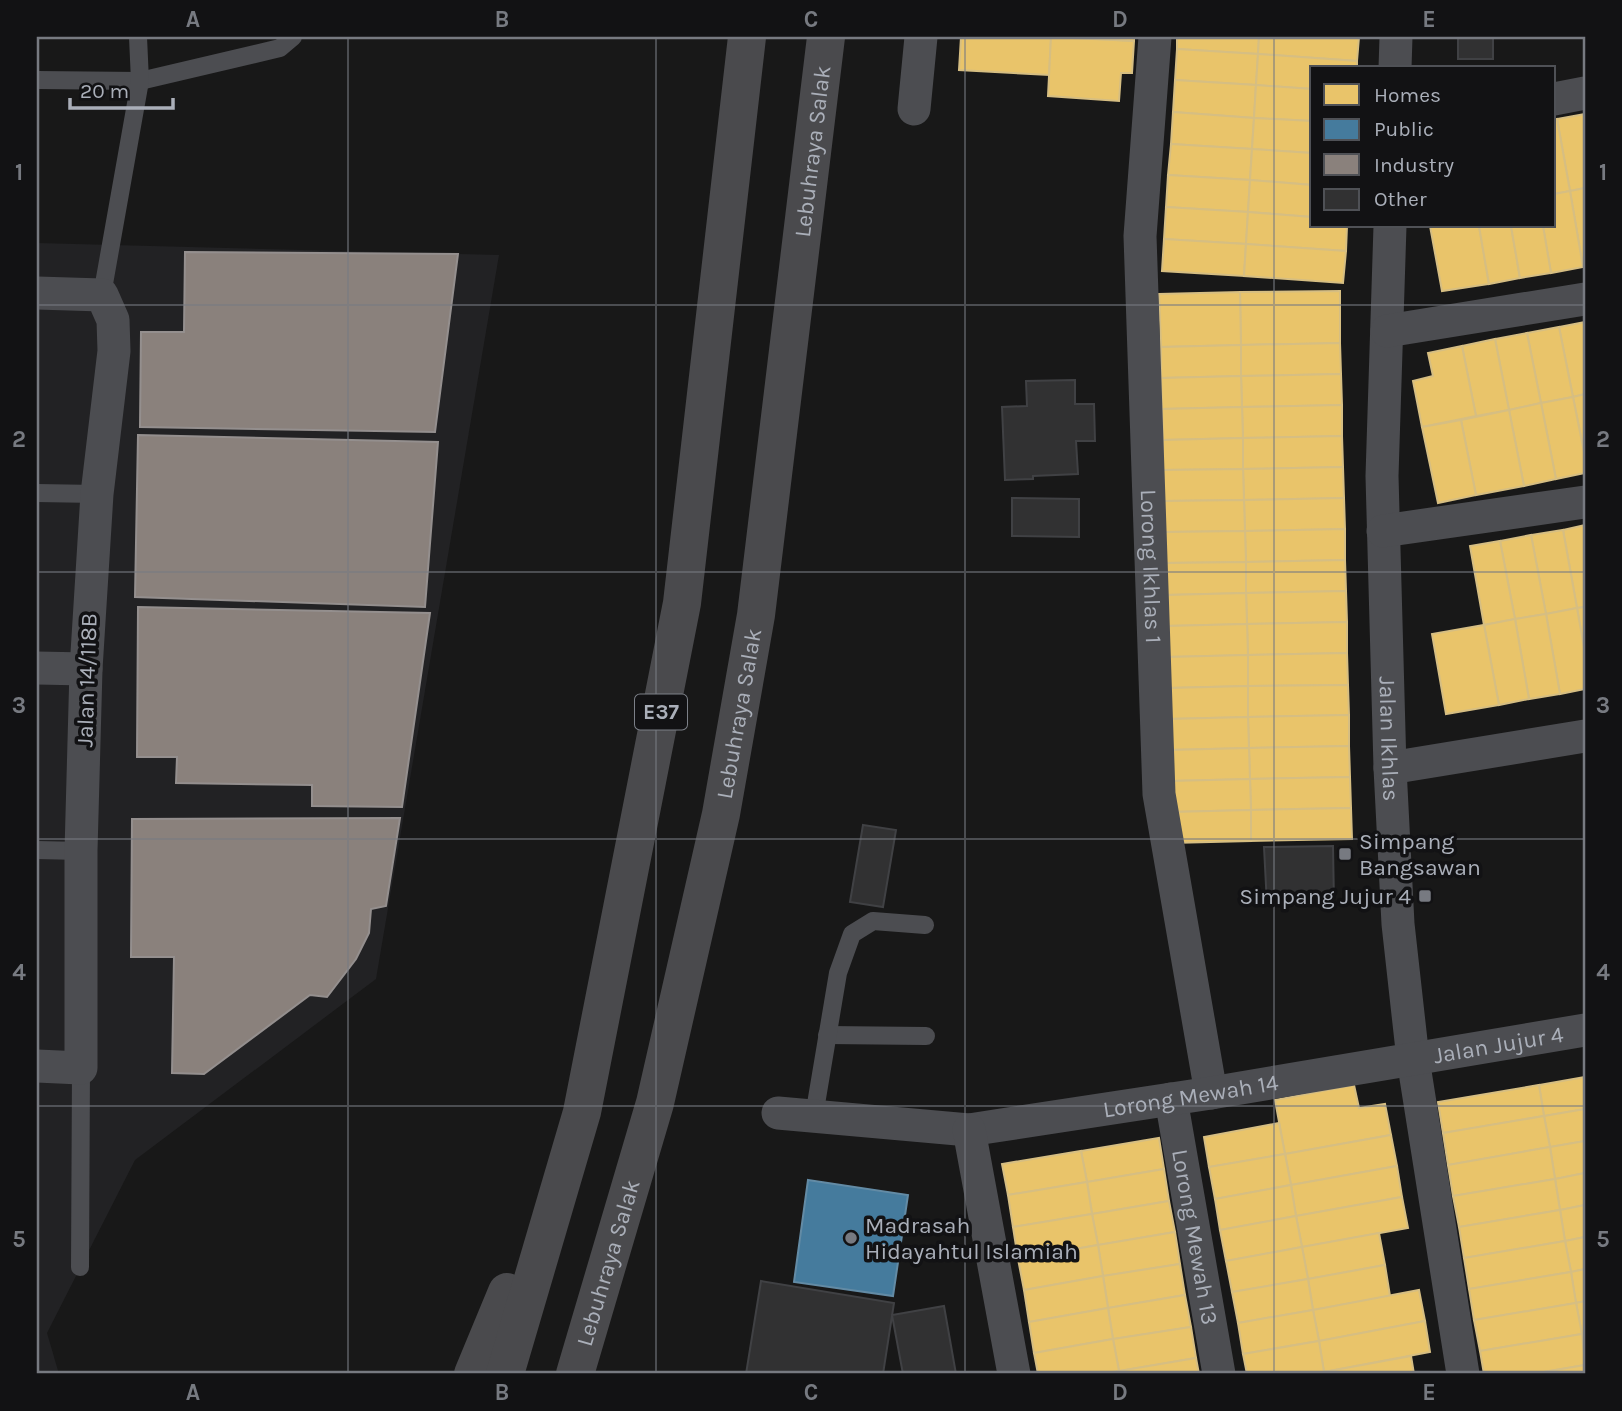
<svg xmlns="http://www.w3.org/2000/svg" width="1622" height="1411" font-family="Karla,sans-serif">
  <rect width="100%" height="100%" fill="#181818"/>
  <polygon fill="#222224" points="37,243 499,255 376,979 135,1160 47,1333 59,1374 37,1374"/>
  <g fill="#e9c46a" stroke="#d6be82" stroke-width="2">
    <polygon points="961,37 1051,37 1049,75 959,70"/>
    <polygon points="1051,37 1134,41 1132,73 1121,73 1119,101 1048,96"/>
    <polygon points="1060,37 1134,37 1134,41"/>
    <polygon points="1177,37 1259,37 1258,54 1177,49"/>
    <polygon points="1259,37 1359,37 1357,61 1258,54"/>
    <polygon points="1177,49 1258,54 1256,85 1175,80"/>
    <polygon points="1258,54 1357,61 1357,68 1312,68 1312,89 1256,85"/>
    <polygon points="1175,80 1256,85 1254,118 1173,112"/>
    <polygon points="1256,85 1312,89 1312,121 1254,118"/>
    <polygon points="1173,112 1254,118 1252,149 1171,144"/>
    <polygon points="1585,114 1585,188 1570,191 1557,119"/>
    <polygon points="1254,118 1312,121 1312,153 1252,149"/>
    <polygon points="1557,119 1570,191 1554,194 1554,120"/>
    <polygon points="1171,144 1252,149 1250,180 1168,175"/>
    <polygon points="1252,149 1312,153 1312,185 1250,180"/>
    <polygon points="1168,175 1250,180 1248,212 1166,207"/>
    <polygon points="1250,180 1312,185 1312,217 1248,212"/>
    <polygon points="1585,188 1585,267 1583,267 1570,191"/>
    <polygon points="1570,191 1583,267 1551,273 1543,226 1554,226 1554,194"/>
    <polygon points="1166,207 1248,212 1246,244 1164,239"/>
    <polygon points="1248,212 1312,217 1312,226 1347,226 1346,251 1246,244"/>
    <polygon points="1430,226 1479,226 1489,284 1442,291"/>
    <polygon points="1479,226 1511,226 1520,278 1489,284"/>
    <polygon points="1511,226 1543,226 1551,273 1520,278"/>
    <polygon points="1164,239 1246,244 1244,276 1162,271"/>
    <polygon points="1246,244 1346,251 1343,283 1244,276"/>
    <polygon points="1340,291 1340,343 1241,345 1240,292"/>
    <polygon points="1240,292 1241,345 1161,347 1159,294"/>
    <polygon points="1585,322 1585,394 1573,397 1559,327"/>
    <polygon points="1559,327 1573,397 1541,403 1527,333"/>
    <polygon points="1527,333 1541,403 1509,410 1495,339"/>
    <polygon points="1495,339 1509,410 1476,416 1462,346"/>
    <polygon points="1340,343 1341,374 1241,376 1241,345"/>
    <polygon points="1241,345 1241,376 1161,378 1161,347"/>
    <polygon points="1462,346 1476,416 1422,427 1413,381 1433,376 1428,353"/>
    <polygon points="1341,374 1342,405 1242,407 1241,376"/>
    <polygon points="1241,376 1242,407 1162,409 1161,378"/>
    <polygon points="1585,394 1585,457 1573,397"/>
    <polygon points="1573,397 1585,457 1585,473 1556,479 1541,403"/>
    <polygon points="1541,403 1556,479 1524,486 1509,410"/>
    <polygon points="1342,405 1342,436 1243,438 1242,407"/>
    <polygon points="1242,407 1243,438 1163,440 1162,409"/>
    <polygon points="1509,410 1524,486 1476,495 1461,420"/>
    <polygon points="1461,420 1476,495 1438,503 1422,427"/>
    <polygon points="1342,436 1343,467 1243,469 1243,438"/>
    <polygon points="1243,438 1243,469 1163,470 1163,440"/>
    <polygon points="1343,467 1344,498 1244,500 1243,469"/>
    <polygon points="1243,469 1244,500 1164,501 1163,470"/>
    <polygon points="1344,498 1345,529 1245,531 1244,500"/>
    <polygon points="1244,500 1245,531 1165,532 1164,501"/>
    <polygon points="1585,525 1585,607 1577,608 1563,530"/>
    <polygon points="1345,529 1345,560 1246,562 1245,531"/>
    <polygon points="1563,530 1577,608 1546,614 1531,535"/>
    <polygon points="1245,531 1246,562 1166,563 1165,532"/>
    <polygon points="1531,535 1546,614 1515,619 1500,541"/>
    <polygon points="1500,541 1515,619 1484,625 1470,546"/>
    <polygon points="1345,560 1346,591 1246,593 1246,562"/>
    <polygon points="1246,562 1246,593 1166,595 1166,563"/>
    <polygon points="1346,591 1347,622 1247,624 1246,593"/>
    <polygon points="1246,593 1247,624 1166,626 1166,595"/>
    <polygon points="1585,607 1585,653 1577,608"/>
    <polygon points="1577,608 1585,653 1585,689 1560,694 1546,614"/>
    <polygon points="1546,614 1560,694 1529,699 1515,619"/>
    <polygon points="1515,619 1529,699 1499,705 1484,625"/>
    <polygon points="1347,622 1347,653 1248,655 1247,624"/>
    <polygon points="1247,624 1248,655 1167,657 1166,626"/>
    <polygon points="1484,625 1499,705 1446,714 1432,634"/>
    <polygon points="1347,653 1348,685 1248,686 1248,655"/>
    <polygon points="1248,655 1248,686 1168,688 1167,657"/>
    <polygon points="1348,685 1349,715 1248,717 1248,686"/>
    <polygon points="1248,686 1248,717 1169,719 1168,688"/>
    <polygon points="1349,715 1349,746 1249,748 1248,717"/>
    <polygon points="1248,717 1249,748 1169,750 1169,719"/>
    <polygon points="1349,746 1350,777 1250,779 1249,748"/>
    <polygon points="1249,748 1250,779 1170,781 1169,750"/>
    <polygon points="1350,777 1351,808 1251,810 1250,779"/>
    <polygon points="1250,779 1251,810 1171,812 1170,781"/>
    <polygon points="1351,808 1352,839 1251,841 1251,810"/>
    <polygon points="1251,810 1251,841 1171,843 1171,812"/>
    <polygon points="1585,1077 1585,1109 1544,1116 1539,1085"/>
    <polygon points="1354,1085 1359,1108 1385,1104 1391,1135 1285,1154 1275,1100"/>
    <polygon points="1539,1085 1544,1116 1443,1133 1438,1102"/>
    <polygon points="1585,1109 1585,1141 1550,1147 1544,1116"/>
    <polygon points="1544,1116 1550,1147 1448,1165 1443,1133"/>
    <polygon points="1279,1123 1285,1154 1209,1167 1204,1137"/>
    <polygon points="1391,1135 1397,1166 1291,1185 1285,1154"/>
    <polygon points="1159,1138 1164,1169 1087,1182 1081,1151"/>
    <polygon points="1585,1141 1585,1173 1555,1179 1550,1147"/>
    <polygon points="1550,1147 1555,1179 1453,1196 1448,1165"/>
    <polygon points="1081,1151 1087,1182 1008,1195 1002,1164"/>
    <polygon points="1285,1154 1291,1185 1215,1199 1209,1167"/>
    <polygon points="1397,1166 1402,1197 1296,1216 1291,1185"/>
    <polygon points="1164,1169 1169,1201 1092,1214 1087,1182"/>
    <polygon points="1585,1173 1585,1205 1560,1210 1555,1179"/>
    <polygon points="1555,1179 1560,1210 1459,1227 1453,1196"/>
    <polygon points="1087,1182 1092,1214 1013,1227 1008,1195"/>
    <polygon points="1291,1185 1296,1216 1220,1230 1215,1199"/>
    <polygon points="1402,1197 1408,1228 1302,1247 1296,1216"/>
    <polygon points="1169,1201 1175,1232 1098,1245 1092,1214"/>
    <polygon points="1585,1205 1585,1237 1565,1241 1560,1210"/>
    <polygon points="1560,1210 1565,1241 1464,1258 1459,1227"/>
    <polygon points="1092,1214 1098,1245 1018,1259 1013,1227"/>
    <polygon points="1296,1216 1302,1247 1226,1261 1220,1230"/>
    <polygon points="1175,1232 1180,1264 1103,1276 1098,1245"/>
    <polygon points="1379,1233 1385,1265 1308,1279 1302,1247"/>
    <polygon points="1585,1237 1585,1269 1571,1272 1565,1241"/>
    <polygon points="1565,1241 1571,1272 1469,1289 1464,1258"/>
    <polygon points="1098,1245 1103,1276 1024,1290 1018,1259"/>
    <polygon points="1302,1247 1308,1279 1232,1292 1226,1261"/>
    <polygon points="1180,1264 1185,1295 1108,1308 1103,1276"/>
    <polygon points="1385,1265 1390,1296 1313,1310 1308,1279"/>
    <polygon points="1585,1269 1585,1301 1576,1303 1571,1272"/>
    <polygon points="1571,1272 1576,1303 1474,1320 1469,1289"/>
    <polygon points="1103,1276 1108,1308 1029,1322 1024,1290"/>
    <polygon points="1308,1279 1313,1310 1238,1323 1232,1292"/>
    <polygon points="1419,1290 1425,1321 1319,1341 1313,1310"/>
    <polygon points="1185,1295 1191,1327 1113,1339 1108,1308"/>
    <polygon points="1585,1301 1585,1333 1582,1334 1576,1303"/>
    <polygon points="1576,1303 1582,1334 1480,1351 1474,1320"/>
    <polygon points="1108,1308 1113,1339 1034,1353 1029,1322"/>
    <polygon points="1313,1310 1319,1341 1243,1354 1238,1323"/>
    <polygon points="1425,1321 1430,1352 1324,1372 1319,1341"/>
    <polygon points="1191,1327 1196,1358 1119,1371 1113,1339"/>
    <polygon points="1582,1334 1585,1365 1532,1374 1484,1374 1480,1351"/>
    <polygon points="1113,1339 1119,1371 1099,1374 1038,1374 1034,1353"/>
    <polygon points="1319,1341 1324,1372 1310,1374 1247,1374 1243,1354"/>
    <polygon points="1411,1356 1414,1374 1325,1374 1324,1372"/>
    <polygon points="1196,1358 1199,1374 1119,1374 1119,1371"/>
    <polygon points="1585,1365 1585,1374 1532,1374"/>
  </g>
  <polygon fill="#457b9d" stroke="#638ba5" stroke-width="2" points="808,1180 908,1195 893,1296 794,1282"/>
  <g fill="#8a817c" stroke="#948f8e" stroke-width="2">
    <polygon points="185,252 458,254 435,432 140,427 141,332 184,332"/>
    <polygon points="138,435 438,442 425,607 135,597"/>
    <polygon points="138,607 430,613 402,807 312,806 312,785 176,783 177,757 137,757"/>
    <polygon points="400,818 386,906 371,909 369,933 356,959 327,997 310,995 204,1074 172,1073 174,957 131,957 132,819"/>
  </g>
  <g fill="#313132" stroke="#404144" stroke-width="2">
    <rect x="1458" y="37" width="35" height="22"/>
    <polygon points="1075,380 1075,404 1094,404 1095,441 1076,441 1078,474 1033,476 1033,479 1005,480 1002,407 1027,406 1026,381"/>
    <polygon points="1012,498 1079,499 1079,537 1012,536"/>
    <polygon points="863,825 896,830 883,907 850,902"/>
    <polygon points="1333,846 1334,903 1267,905 1264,847"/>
    <polygon points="761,1281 894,1303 883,1374 746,1374"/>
    <polygon points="944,1306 956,1374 903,1374 892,1315"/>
  </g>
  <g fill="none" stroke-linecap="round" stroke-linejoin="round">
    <g stroke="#4c4d51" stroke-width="18">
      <polyline points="37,80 140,81 280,48 293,37"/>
      <polyline points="102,295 140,81 138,37"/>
      <polyline points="37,493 97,494"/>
      <polyline points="37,850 81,851"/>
      <polyline points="827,1035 926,1036"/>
      <polyline points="814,1116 838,973 852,934 873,921 925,925"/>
      <polyline points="80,1267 81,1068"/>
    </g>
    <g stroke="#4c4d51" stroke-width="33">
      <path id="s1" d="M1155,37L1140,236L1159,794L1211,1093"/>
      <polyline points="1395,68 1396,37"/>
      <polyline points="1554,99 1585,93"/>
      <polyline points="914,109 921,37"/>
      <path id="s2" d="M1390,226L1382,476L1390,768L1398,924L1413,1059L1463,1374"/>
      <polyline points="37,293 102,295 113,320 114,351 97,494 86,669 81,851 81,1068 37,1066"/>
      <polyline points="1387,331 1585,299"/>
      <polyline points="1383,531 1585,502"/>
      <polyline points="37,668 86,669"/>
      <polyline points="1390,768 1585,736"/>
      <path id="s3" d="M1171,1099L1219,1374"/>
      <path id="s4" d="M778,1113L969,1130L1211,1093L1585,1030"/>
      <polyline points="969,1130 1014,1374"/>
    </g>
    <g stroke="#4a4a4d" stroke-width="38">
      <polyline points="473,1374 507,1292"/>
      <polyline points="505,1374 582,1112 682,603 747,37"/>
      <path id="s5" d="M575,1374L655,1103L721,814L756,615L826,37"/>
    </g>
  </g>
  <path fill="none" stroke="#777a81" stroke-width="2" stroke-opacity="0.55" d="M348,37V1374M656,37V1374M965,37V1374M1274,37V1374M37,305H1585M37,572H1585M37,839H1585M37,1106H1585"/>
  <g fill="#777a81" stroke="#121214" stroke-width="2.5">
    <rect x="1338" y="847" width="14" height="14" rx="3.5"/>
    <rect x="1418" y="889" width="14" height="14" rx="3.5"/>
    <circle cx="851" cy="1238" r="7"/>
  </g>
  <g text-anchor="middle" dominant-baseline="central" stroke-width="7" stroke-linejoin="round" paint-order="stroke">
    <rect fill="#121214" stroke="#7c8088" stroke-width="2" x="635" y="694.5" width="52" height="35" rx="5"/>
    <g font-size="21" font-weight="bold" fill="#aaafb9">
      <text x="661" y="712">E37</text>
    </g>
    <g font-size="23" fill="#aaafb9" stroke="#121214">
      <text stroke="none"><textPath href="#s5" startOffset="1248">Lebuhraya Salak</textPath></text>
      <text stroke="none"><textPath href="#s1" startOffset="530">Lorong Ikhlas 1</textPath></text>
      <text transform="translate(87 680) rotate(-88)">Jalan 14/118B</text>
      <text stroke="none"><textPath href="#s5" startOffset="681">Lebuhraya Salak</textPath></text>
      <text stroke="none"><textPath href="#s2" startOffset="513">Jalan Ikhlas</textPath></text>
      <text stroke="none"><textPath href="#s4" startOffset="728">Jalan Jujur 4</textPath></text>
      <text stroke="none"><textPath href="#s4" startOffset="416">Lorong Mewah 14</textPath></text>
      <text stroke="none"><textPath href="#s3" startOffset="140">Lorong Mewah 13</textPath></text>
      <text stroke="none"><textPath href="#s5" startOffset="116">Lebuhraya Salak</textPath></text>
    </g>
    <g font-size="23" fill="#aaafb9" stroke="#121214" text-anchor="start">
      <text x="1359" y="841">Simpang<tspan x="1359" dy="26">Bangsawan</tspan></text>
      <text x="1411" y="896" text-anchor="end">Simpang Jujur 4</text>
      <text x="865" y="1225">Madrasah<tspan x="865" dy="26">Hidayahtul Islamiah</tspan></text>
    </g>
  </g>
  <rect width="1622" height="1411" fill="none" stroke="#121214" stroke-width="77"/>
  <rect x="1310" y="66" width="245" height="161" fill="#121214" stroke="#4f5156" stroke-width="2"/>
  <rect x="1324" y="84" width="35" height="21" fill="#e9c46a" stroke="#4f5156" stroke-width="2"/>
  <text x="1374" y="102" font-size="21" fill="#aaafb9">Homes</text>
  <rect x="1324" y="119" width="35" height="21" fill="#457b9d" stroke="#4f5156" stroke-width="2"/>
  <text x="1374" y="136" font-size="21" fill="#aaafb9">Public</text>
  <rect x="1324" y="154" width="35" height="21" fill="#8a817c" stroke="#4f5156" stroke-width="2"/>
  <text x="1374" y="172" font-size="21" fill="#aaafb9">Industry</text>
  <rect x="1324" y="189" width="35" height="21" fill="#313132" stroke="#4f5156" stroke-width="2"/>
  <text x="1374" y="206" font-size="21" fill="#aaafb9">Other</text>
  <path d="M70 98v10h103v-10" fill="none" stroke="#aaafb9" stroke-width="3.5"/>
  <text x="80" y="98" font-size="21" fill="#aaafb9" stroke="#121214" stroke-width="5" paint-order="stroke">20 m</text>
  <rect x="38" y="38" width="1546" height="1334" fill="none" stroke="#777a81" stroke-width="2.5"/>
  <g font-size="23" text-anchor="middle" font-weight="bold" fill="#777a81">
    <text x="193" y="27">A</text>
    <text x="502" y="27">B</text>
    <text x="811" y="27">C</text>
    <text x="1120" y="27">D</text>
    <text x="1429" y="27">E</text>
    <text x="19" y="180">1</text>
    <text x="1603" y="180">1</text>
    <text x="19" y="447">2</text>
    <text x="1603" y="447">2</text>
    <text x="19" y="713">3</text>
    <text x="1603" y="713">3</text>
    <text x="19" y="980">4</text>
    <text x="1603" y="980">4</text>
    <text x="19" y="1247">5</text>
    <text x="1603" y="1247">5</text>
    <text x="193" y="1400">A</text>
    <text x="502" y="1400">B</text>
    <text x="811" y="1400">C</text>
    <text x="1120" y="1400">D</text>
    <text x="1429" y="1400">E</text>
  </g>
</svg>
